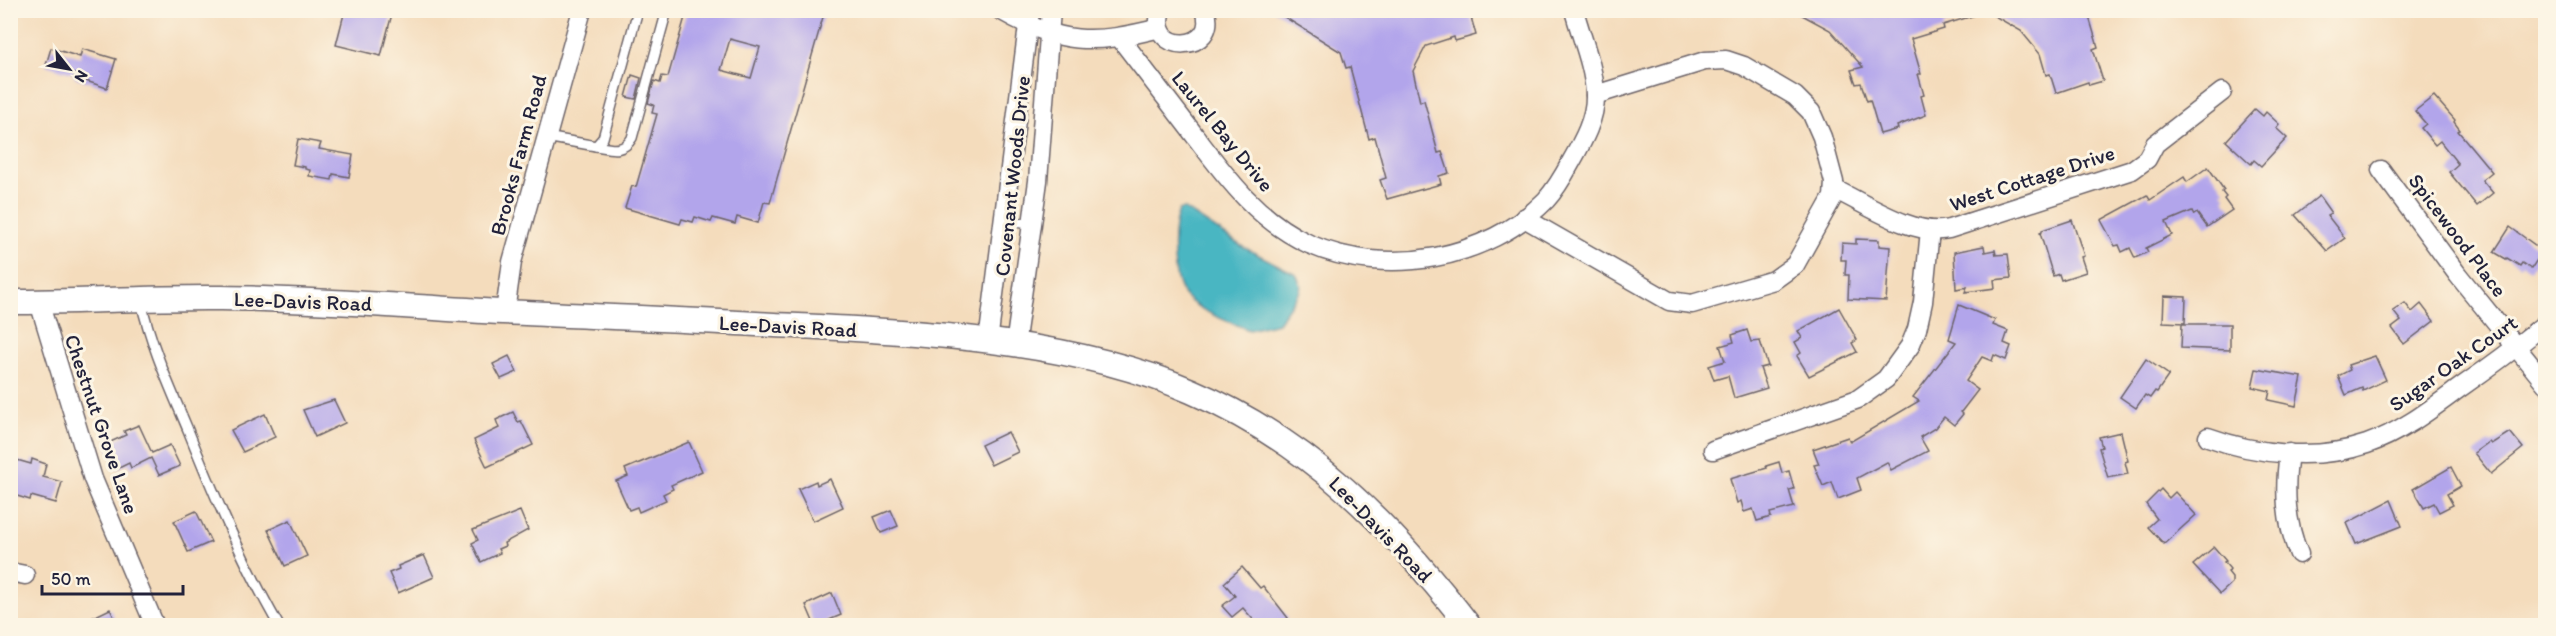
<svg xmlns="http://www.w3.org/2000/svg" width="2556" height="636" font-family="Itim,sans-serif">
  <rect width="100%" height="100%" fill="#fcf5e5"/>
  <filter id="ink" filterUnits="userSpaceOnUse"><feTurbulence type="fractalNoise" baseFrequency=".0167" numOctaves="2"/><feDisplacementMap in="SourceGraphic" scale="12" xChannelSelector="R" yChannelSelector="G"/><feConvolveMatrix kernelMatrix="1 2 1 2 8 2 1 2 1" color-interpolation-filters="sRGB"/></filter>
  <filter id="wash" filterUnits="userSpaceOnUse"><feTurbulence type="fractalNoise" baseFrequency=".008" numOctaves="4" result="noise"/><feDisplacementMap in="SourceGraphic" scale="24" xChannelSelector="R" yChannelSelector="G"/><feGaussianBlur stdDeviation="1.35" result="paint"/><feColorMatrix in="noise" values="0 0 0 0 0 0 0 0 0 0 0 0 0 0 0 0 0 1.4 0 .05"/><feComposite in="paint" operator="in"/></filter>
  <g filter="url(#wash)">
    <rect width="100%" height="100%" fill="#f4dcbc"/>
    <path fill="#48b6c2" stroke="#356c7e" stroke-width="1.5" d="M1185,209L1243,247L1296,274L1301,285L1300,291L1278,323L1249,330C1231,323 1199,311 1186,297C1171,282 1171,230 1179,210Z"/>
    <g id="blocks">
      <g fill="#b2a5eb" fill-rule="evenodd">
        <polygon points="345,10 393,10 381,56 336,45"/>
        <path d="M687,10H825L770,203L764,202L758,223L737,217L735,224L713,218L711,222L695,217L693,222L682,219L680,224L625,208L632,186L636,187L657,114L652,113L654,105L648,103L654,81L660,83L662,76L668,77ZM730,39L760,47L751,78L721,70Z"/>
        <polygon points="1273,10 1469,10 1476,35 1455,41 1454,37 1426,46 1413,71 1420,102 1424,100 1438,153 1442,152 1449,173 1439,176 1441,184 1387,199 1380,180 1386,178 1375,137 1369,139 1350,67 1346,68 1341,52"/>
        <polygon points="1793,10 1978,10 1979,14 1943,25 1944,29 1911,39 1921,74 1918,74 1924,95 1921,96 1926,115 1897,126 1898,129 1880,134 1870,100 1867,101 1861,83 1856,84 1851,70 1863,67 1830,30"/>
        <polygon points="1984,10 2087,10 2098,47 2093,49 2103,81 2089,85 2088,82 2056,93 2050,74 2046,75 2040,54 2021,31"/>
        <polygon points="51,48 80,57 82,49 116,59 107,88 74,77 75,74 46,65"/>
        <polygon points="632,75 641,78 636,99 626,97"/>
        <polygon points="2434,96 2455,120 2454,122 2460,130 2458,131 2492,172 2482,180 2493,193 2477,206 2449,172 2458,164 2440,141 2435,145 2421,128 2426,124 2415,111"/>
        <polygon points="2255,109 2263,116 2266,112 2279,124 2276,128 2287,138 2261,166 2254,160 2251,164 2226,141"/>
        <polygon points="298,139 321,143 319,149 353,155 349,177 333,174 332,180 309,176 310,170 305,169 305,167 293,165"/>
        <polygon points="2208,167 2224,190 2222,192 2226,197 2224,199 2232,210 2207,227 2197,213 2194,215 2192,211 2166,222 2172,235 2146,248 2148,252 2135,258 2130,248 2122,252 2119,245 2115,246 2101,220 2147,195 2150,200 2184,177 2187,182"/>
        <polygon points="2319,196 2331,213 2327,215 2345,238 2327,251 2295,215"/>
        <polygon points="2072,220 2084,256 2081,257 2086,272 2061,280 2059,274 2053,276 2040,233 2042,232 2042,230"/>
        <polygon points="2510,227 2543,251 2531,269 2522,263 2520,266 2507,258 2506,259 2494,252"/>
        <polygon points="1856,239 1879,240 1879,246 1890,247 1886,301 1848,299 1849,275 1845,275 1846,260 1841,260 1842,243 1856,244"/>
        <polygon points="1984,246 1985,252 1995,250 1996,255 2008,254 2011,278 1994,280 1995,288 1965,292 1967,287 1956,289 1954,252"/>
        <polygon points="2164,296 2186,297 2185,323 2163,322"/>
        <polygon points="2405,303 2412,312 2421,304 2434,321 2404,344 2392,328 2401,321 2393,311"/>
        <polygon points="1959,305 1995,320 1993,325 2008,331 2004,343 2011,346 2006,360 1994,355 1992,361 1982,357 1966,381 1978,390 1961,412 1963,414 1954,425 1944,417 1935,428 1920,437 1928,451 1891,470 1887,462 1857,478 1861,490 1838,499 1832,482 1823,486 1814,465 1819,464 1813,449 1848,437 1850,442 1919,401 1913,397 1956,342 1949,339"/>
        <polygon points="1839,308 1857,340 1852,343 1857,352 1809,376 1797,356 1801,353 1795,342 1802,338 1798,331"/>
        <polygon points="2182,324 2230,324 2230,350 2181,348"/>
        <polygon points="1747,330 1751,342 1760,341 1768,366 1760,368 1767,388 1734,398 1728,376 1714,380 1709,366 1725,361 1720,346 1734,342 1732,335"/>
        <polygon points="509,356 517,372 501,379 493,364"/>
        <polygon points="2375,356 2386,380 2363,391 2362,388 2346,395 2338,376 2350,370 2348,365"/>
        <polygon points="2146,359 2169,375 2157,392 2155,391 2150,398 2145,395 2136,408 2120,397"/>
        <polygon points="2256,369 2302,377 2296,406 2268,400 2270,391 2252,387"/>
        <polygon points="334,400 345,423 315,437 303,410"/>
        <polygon points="513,412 518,422 521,421 533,445 487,467 474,440 499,428 496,420"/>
        <polygon points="265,414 275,437 243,452 231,430"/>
        <polygon points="139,425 152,453 170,445 180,466 159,475 151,458 131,468 129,463 117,469 106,444 126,435 124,431"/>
        <polygon points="1008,432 1018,452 991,465 981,445"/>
        <polygon points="2121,432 2128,461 2125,462 2128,474 2108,478 2099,448 2102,447 2099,437"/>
        <polygon points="2510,432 2523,448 2491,474 2474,453 2489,442 2491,444"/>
        <polygon points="689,442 702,471 671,485 673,489 663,494 666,500 639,512 637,507 629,510 616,481 628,476 625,469"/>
        <polygon points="10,458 31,464 32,459 46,464 43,477 62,482 56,503 31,496 30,500 14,495 15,491 10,490"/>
        <polygon points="1779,462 1782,473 1789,471 1794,489 1789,490 1794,507 1770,513 1771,517 1757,521 1753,509 1744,512 1741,501 1737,503 1730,479 1767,468 1766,466"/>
        <polygon points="2451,467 2461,486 2447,494 2453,505 2439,512 2434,503 2424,508 2413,489"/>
        <polygon points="830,479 843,507 813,521 798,489 816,481 817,485"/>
        <polygon points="2161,489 2169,498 2175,492 2196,515 2164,544 2148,527 2157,519 2146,504"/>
        <polygon points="2391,500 2402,526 2356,544 2347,523"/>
        <polygon points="891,510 898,526 881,533 874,517"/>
        <polygon points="196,511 211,542 188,552 174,521"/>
        <polygon points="520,511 528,530 504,543 505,546 498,549 500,553 481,562 472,543 478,540 473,530"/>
        <polygon points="290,520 307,556 285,566 268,530"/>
        <polygon points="2214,547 2226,561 2224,562 2230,569 2228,572 2232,577 2232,583 2220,594 2193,565"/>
        <polygon points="424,555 434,577 398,593 389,573 399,569 398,566"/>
        <polygon points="1242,567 1260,588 1263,586 1288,618 1279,626 1259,626 1243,608 1232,617 1222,606 1235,596 1224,583"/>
        <polygon points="832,593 841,615 815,626 806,605"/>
        <polygon points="110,609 118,626 75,626"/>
      </g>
    </g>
  </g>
  <g filter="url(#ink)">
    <use href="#blocks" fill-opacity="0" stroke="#6c6368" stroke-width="1.5"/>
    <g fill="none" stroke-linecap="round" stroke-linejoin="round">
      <defs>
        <g id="service">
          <polyline points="546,137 596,146 603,138 638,10"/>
          <path d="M596,146C612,149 623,153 632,138L667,10"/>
          <polyline points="1004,221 1032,224"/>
          <path d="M141,301C151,346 170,387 188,430C215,497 243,563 279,626"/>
        </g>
        <g id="minor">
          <path d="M1000,10C1060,45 1093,45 1160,28"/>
          <path d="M1161,10C1146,56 1221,53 1205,10"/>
          <path d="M1120,38C1143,68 1166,98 1189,128C1223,173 1256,220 1309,244C1386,278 1487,260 1546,200C1556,189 1564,175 1571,162C1583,141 1596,118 1595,94C1594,66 1581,37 1574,10"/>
          <polyline points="2381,170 2458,275 2546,384"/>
          <path d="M1834,189C1866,204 1914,237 1949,229L2132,170L2147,159L2155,144L2222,92"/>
          <polyline points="1524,218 1669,301 1692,304 1774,280 1795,265 1833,197 1834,182 1822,137 1811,112 1795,96 1744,66 1726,60 1705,61 1595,95"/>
          <polyline points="39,302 93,479 155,626"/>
          <polyline points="505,312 512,262 582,10"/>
          <polyline points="988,342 1030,10"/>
          <polyline points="1015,346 1038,181 1051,10"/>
          <path d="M2208,437C2257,455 2317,461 2367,444C2402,432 2431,409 2461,387C2490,367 2518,346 2546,323"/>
          <polyline points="1713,450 1858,399 1886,379 1910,346 1917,329 1923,302 1930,230"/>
          <path d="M2289,453C2284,489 2285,521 2299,554"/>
          <polyline points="10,572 25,575"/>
        </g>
        <path id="secondary" d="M10,302C81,302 151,297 222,298C315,299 409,307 503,312C581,316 659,318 737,323C883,331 1056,333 1191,391C1310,442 1391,525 1469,626"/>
      </defs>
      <use href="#service" stroke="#6c6368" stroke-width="12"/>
      <use href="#minor" stroke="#6c6368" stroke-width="21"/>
      <use href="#secondary" stroke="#6c6368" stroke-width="27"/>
      <use href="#service" stroke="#fff" stroke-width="9"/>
      <use href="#minor" stroke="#fff" stroke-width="18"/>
      <use href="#secondary" stroke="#fff" stroke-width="24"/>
    </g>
  </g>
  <g text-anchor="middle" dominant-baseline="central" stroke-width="6" stroke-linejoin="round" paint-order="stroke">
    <g font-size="21" fill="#22223b" stroke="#fcf5e5">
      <text transform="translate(1223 131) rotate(51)">Laurel Bay Drive</text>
      <text transform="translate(518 155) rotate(-75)">Brooks Farm Road</text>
      <text transform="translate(1012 176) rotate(-84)">Covenant Woods Drive</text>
      <text transform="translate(2032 178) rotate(-18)">West Cottage Drive</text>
      <text transform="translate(2458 235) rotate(53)">Spicewood Place</text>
      <text transform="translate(303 301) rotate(2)">Lee-Davis Road</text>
      <text transform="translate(788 326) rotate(3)">Lee-Davis Road</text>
      <text transform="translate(2453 363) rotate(-35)">Sugar Oak Court</text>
      <text transform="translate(102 424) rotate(71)">Chestnut Grove Lane</text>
      <text transform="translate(1381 529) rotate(46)">Lee-Davis Road</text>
    </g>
  </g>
  <rect width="2556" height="636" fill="none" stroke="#fcf5e5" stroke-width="36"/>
  <g transform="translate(69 69) rotate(121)" stroke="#fcf5e5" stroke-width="4.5" paint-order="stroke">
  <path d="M0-4.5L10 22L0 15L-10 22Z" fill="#22223b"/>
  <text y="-9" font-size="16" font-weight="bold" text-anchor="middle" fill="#22223b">N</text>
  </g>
  <path d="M42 585v9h141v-9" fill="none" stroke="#22223b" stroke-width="3"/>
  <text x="51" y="585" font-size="18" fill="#22223b" stroke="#fcf5e5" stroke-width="4.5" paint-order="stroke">50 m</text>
</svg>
